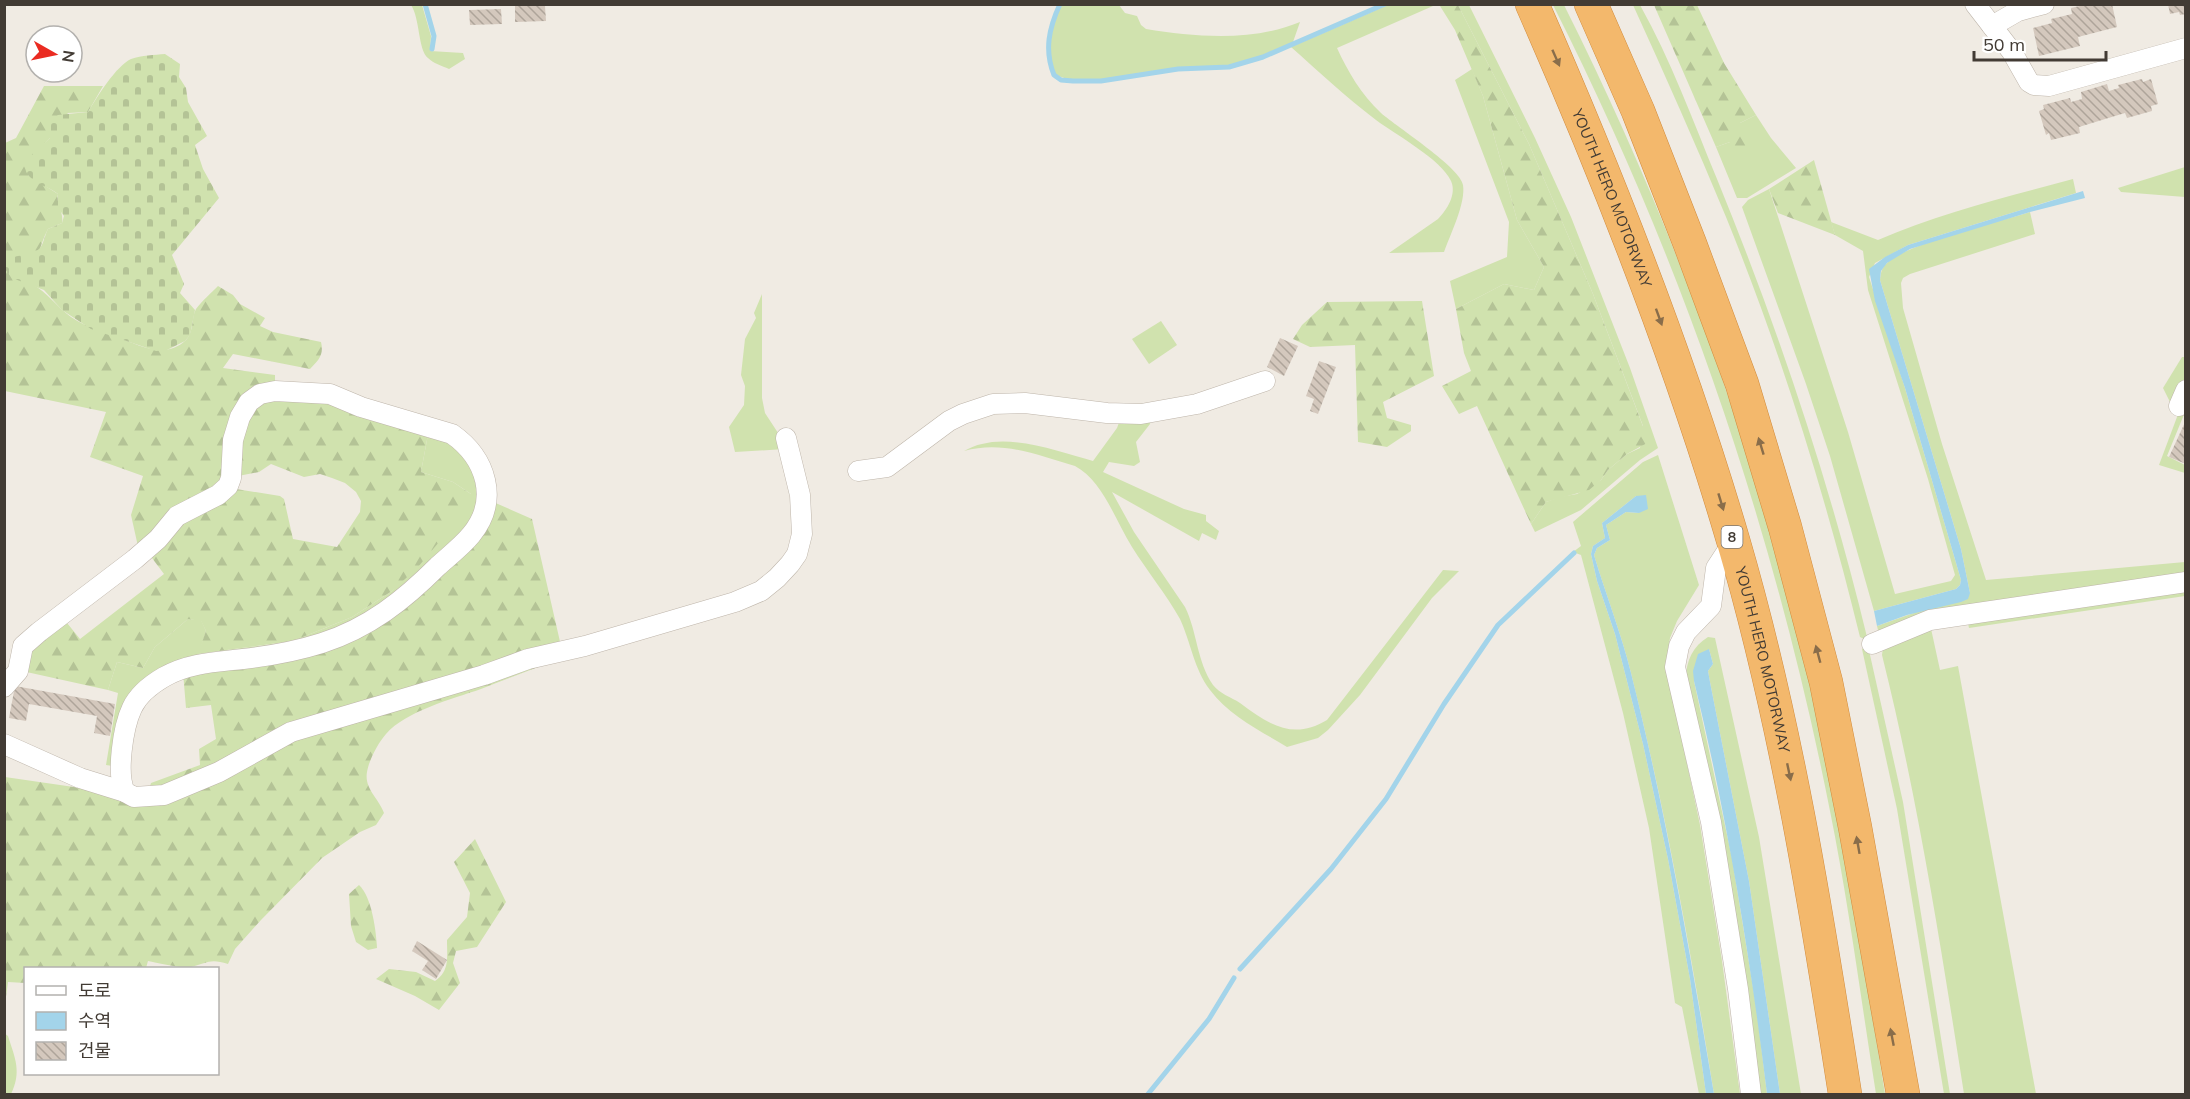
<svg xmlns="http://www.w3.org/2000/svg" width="2190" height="1099" font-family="Mulish,'Noto Sans KR',sans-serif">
  <defs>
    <pattern id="forest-firs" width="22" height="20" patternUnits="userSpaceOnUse" patternTransform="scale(1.5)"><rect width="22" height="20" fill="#d0e2ae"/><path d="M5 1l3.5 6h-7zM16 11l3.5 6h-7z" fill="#b4c396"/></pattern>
    <pattern id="cemetery-stones" width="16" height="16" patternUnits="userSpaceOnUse" patternTransform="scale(1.5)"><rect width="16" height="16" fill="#d0e2ae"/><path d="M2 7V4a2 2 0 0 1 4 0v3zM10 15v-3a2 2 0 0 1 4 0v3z" fill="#b4c396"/></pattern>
    <pattern id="building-back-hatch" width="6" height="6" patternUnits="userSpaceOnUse" patternTransform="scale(1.5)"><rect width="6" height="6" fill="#d4c8bd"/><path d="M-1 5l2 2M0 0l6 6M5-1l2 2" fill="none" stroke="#aea49a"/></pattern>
  </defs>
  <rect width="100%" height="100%" fill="#f0ebe3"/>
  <g fill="#d0e2ae">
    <path d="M411,5H422L431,36L430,51L463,53L465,59L449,69C442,66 433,63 428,58C418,50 420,18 411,5Z"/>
    <path d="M1061,5H1119L1125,13L1137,16L1141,25L1146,29C1196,37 1252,42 1300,22L1293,42C1275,53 1250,62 1229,66C1212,69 1195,67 1178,68C1146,71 1083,91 1055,74C1045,50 1050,28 1061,5Z"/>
    <path d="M1388,5H1450L1433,6L1337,48C1348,72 1361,94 1381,113C1397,127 1461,168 1463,185C1466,203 1450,235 1444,252L1389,253L1438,219C1447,210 1457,194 1451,181C1441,159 1396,135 1376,120C1346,97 1319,72 1291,47Z"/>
    <polygon points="1458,5 1469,5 1535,138 1571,217 1630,368 1658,448 1640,460 1581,510 1535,532 1531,524 1546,502 1560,497 1577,494 1601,480 1608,470 1627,454 1640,448 1643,426 1593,294 1529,144"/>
    <path d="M1553,5H1564C1678,232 1764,473 1820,721C1829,762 1835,804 1842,846C1857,929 1872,1011 1885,1094H1876C1861,1000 1849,905 1830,811C1775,532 1682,259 1553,5Z"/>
    <path d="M1633,5H1640C1671,60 1693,121 1717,179C1778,328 1829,480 1867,637L1864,639L1860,637C1825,494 1781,352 1726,217C1696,145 1665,75 1633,5Z"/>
    <polygon points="1472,69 1483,96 1517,220 1544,267 1534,290 1504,284 1456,309 1450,281 1507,257 1509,222 1455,80"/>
    <polygon points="1756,115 1771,138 1796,168 1747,198 1737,198 1716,147 1730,142 1740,123"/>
    <polygon points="2185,167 2185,197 2121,192 2118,188"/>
    <path d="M2073,179L2076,193L1908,245L1875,263L1869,277L1905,388L1961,580L1960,585L1956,589L1874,611L1830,456L1806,384L1742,207L1748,200L1769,189L1848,432L1895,594L1951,581L1955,575L1928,479L1868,290L1863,251L1835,235L1831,222L1878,240C1940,213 2007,197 2073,179Z"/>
    <path d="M2030,212L2035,234L1910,274L1903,278L1901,283L1903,308L1942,444L1986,580L2185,562V576L1879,634L1877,626L1970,593L1961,549L1880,280C1881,273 1881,269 1886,264C1906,243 1999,222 2030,212Z"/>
    <polygon points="762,294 762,398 765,413 782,439 785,449 735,452 729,427 744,405 745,386 741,375 745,339 756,318 754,313"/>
    <polygon points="1161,321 1177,345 1149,364 1132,339"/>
    <polygon points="2182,357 2185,357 2185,378 2172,406 2163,388"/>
    <polygon points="2180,409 2185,412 2167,456 2185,465 2185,473 2159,465"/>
    <path d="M1153,414L1150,424L1136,442L1140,462L1134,466L1109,462L1103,472L1184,509L1206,515V521L1219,531L1216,540L1202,533L1199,541L1112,492L1134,532L1185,607C1197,631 1197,662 1213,685C1220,694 1231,697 1240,703C1268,724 1293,741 1327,720L1443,570L1459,571L1432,598L1360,695L1328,730L1318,738L1287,747C1261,731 1229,716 1210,690C1194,669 1191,643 1180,619C1166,594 1147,571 1132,547C1115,520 1103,481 1075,466C1038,455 1002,440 964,451C970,448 976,445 982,444C1014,435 1062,452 1093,461L1117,428L1121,417Z"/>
    <polygon points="429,429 472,453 480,519 368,620 243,658 141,693 119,767 106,765 118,693 108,690 117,662 143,668 155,647 188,619 201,620 206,631 199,654 293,641 352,617 392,591 471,494 453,482 421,472"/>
    <path d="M1658,455L1699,585L1677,621L1670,638L1666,665L1700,825L1722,961L1740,1094H1714C1691,953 1666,812 1631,673C1621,633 1606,595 1594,555L1597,548L1610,540L1606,525L1626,512L1639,513L1646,496H1636L1602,523L1605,538L1593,546L1591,554L1597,581L1615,634L1643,744L1668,859L1690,979L1706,1094H1699L1682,1007L1675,1003L1649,828L1623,713L1581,555L1573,552L1581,546L1573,522L1643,462Z"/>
    <polygon points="2185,587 2185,596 1969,628 1967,619"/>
    <path d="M1930,624L1940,670L1958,666L2036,1094H1964C1941,947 1918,799 1882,655L1883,647Z"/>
    <path d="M1708,637L1715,638L1759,837L1801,1094H1780L1749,881L1710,682L1708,671L1713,664L1709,649L1694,681L1732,858L1757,1012L1767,1094H1759L1686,678C1686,661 1693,646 1708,637Z"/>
    <polygon points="1868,646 1903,802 1950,1094 1944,1094 1897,809 1862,649"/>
    <path d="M4,1033L8,1036C15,1058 22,1072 11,1094H5Z"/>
  </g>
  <g fill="url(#forest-firs)">
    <polygon points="1458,5 1529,144 1593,294 1647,437 1647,443 1627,454 1608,470 1601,480 1589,490 1546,502 1531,524 1477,406 1459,414 1442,386 1471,371 1464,353 1456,309 1504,284 1534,290 1544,267 1517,220 1483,96 1455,30 1440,6"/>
    <polygon points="1654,5 1697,5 1724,63 1756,115 1740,123 1748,148 1740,154 1730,142 1716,147"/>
    <path d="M44,86H103L88,112L68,113L50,138L41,147L28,175L58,194C56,205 64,212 62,223L48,229C39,246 36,265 32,284C48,293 57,307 71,317C86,327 101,331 117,337C139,345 165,360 186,340C194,332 191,318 196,309C202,301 211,293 218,286L233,295L240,304L265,318L260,326L273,332L321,342C324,355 319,360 310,369L233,354L223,368L275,375V387L258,390L227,477L139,551L131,515L143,476L90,457L106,412L5,391V143L16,138Z"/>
    <polygon points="1814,160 1835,235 1778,213 1769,189"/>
    <polygon points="1422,301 1434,376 1383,402 1387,418 1411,425 1411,431 1387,447 1358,442 1355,345 1310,347 1293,339 1302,325 1327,302"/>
    <polygon points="311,395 429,429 421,472 453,482 471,494 471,504 418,567 392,591 352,617 293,641 198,654 206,631 201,621 188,619 155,647 143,668 117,662 108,690 22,671 26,651 63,618 80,639 164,574 149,554 167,533 230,488 280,496 284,499 293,539 337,547 360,512 361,501 356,492 345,483 332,478 320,474 304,477 271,464 259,472 233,477 250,402"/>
    <polygon points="491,501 532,519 561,646 148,793 151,783 200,765 199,749 216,739 211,705 186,708 183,672 371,625"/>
    <path d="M559,659C533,669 507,679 481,689C452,699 406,711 386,734C378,743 369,760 367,772C364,789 379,798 384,813L376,825L360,832L322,858L261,920L235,949L228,964C210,958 207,963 191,967C182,969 158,963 148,961L146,968H26L25,983L8,982L5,1004V777L122,794L131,798L292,734Z"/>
    <path d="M475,839L506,902L477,947L456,951L453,963L460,983L439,1010L415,996L376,979L389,969L416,972L435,981C450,971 447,957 447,940L467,917L470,893L454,862Z"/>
    <path d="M359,885C372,897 376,931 377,948L368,950L356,942L351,926L349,894Z"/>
  </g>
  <path fill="url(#cemetery-stones)" d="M165,54L180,64L179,77L186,88L188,102L207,136L195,145L203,169L219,198L172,255L184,284L180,293L195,310L190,335L185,341L167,350L156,351L91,329L62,310L44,290L12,278L5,269L7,260C16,254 33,256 40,248C44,243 45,234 48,229L62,223L64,216L58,208V194C49,187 36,184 29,176C16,163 42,146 50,138L49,123L58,115L88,112C97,97 116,66 131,59C142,55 154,55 165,54Z"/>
  <g fill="#a3d4ea">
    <polygon points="2083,191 2085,198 2030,212 1910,249 1887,263 1881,271 1880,280 1961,549 1970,593 1968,599 1961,602 1907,615 1877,626 1874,611 1956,589 1960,585 1961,580 1905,388 1875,301 1869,269 1885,257 1908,245"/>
    <path d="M1646,495L1648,509L1639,513L1626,512L1606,525L1610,540L1597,548L1594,555C1606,595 1621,633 1631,673C1666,812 1690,953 1714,1094H1706L1690,979L1668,859L1643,744L1615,634L1597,581L1591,554L1593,546L1605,538L1602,523L1636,496Z"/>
    <path d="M1709,649L1713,664L1708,671L1710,682L1749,881L1780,1094H1767C1750,955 1727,817 1694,681L1693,671L1698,654Z"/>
  </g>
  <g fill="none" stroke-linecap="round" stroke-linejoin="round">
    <g stroke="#a3d4ea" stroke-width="5">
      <polyline points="425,4 434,36 432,49"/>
      <path d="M1060,4C1049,28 1044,50 1054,75L1061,80L1073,81H1101L1178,69L1229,67L1263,57L1385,4"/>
      <polyline points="1240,969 1331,869 1386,799 1444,704 1498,625 1574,553"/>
      <polyline points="1148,1094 1209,1019 1234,978"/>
    </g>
  </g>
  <g fill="url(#building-back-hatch)">
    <polygon points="2088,4 2112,4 2117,27 2078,37 2080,46 2039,56 2033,28 2052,23 2051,19 2072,14 2071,8"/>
    <polygon points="2168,4 2186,4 2186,14 2180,15 2179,12 2170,14"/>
    <polygon points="515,6 545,6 546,21 515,22"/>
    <polygon points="501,9 502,24 470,25 469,10"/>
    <polygon points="2142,79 2143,82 2151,79 2158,104 2151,106 2152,111 2127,118 2125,113 2115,116 2079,127 2080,133 2051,140 2049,133 2046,135 2039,111 2044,109 2043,105 2070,98 2071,102 2082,99 2081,92 2107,84 2109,91 2119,88 2118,85"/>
    <polygon points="1280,338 1298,346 1284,376 1267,367"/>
    <polygon points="1319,361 1336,367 1318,414 1310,411 1314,399 1306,396"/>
    <polygon points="2186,420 2186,464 2169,457"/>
    <polygon points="15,686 115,704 110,736 94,733 97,716 29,704 26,721 9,718"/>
    <polygon points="417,941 447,960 436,979 422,970 428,961 412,951"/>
  </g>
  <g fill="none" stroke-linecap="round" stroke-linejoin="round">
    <defs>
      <g id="minor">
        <polyline points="1975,4 2012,52 2029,82 2034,85 2049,86 2186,48"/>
        <polyline points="1992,26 2018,11 2044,4"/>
        <polyline points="2179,406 2186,390"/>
        <polyline points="858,471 887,467 949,421 963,414 993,404 1025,403 1107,413 1141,414 1197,404 1265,381"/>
        <polyline points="1733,542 1716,568 1711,606 1686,632 1679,646 1675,667 1711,822 1738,989 1751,1094"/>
        <polyline points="1872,644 1930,620 2186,582"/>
        <path d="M4,687L18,671L23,646L39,632L135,559L158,539L177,516L218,495L228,486L231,478L233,440L240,417L249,402L260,394L275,391L330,394L361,407L452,434C486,458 500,500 471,535C462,546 449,556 438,566C404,600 369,628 322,643C297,651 269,656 243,659C216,662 188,663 164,677C152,684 138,695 132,708C123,727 116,774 125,792L134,797L164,795L219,772L291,732L484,675L528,659L585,646L735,602L761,591L777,578L790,564L797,554L802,534L800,495L786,438"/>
        <polyline points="4,744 80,778 125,792"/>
      </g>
      <g id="motorway">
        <path id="s1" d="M1532,4C1609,179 1679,356 1733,540C1786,721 1816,908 1845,1094"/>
        <polyline points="1591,4 1638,111 1690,244 1742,384 1785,527 1826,682 1855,827 1903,1094"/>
      </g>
    </defs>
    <use href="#minor" stroke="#beb5aa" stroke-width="21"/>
    <use href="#motorway" stroke="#d18b3d" stroke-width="34"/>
    <use href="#minor" stroke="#fff" stroke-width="20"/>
    <use href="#motorway" stroke="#f3b86c" stroke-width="33"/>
  </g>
  <defs><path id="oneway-solid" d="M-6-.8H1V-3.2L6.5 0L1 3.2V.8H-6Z" transform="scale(1.5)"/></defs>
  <g fill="#896d4a">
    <use href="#oneway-solid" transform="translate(1556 58) rotate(66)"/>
    <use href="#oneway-solid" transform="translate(1659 317) rotate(70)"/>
    <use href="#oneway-solid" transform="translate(1761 446) rotate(-107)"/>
    <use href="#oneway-solid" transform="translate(1721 502) rotate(73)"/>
    <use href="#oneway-solid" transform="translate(1818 654) rotate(-105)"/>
    <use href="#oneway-solid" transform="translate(1789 772) rotate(78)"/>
    <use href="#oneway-solid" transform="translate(1858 845) rotate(-100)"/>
    <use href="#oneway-solid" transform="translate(1892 1037) rotate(-101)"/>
  </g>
  <g text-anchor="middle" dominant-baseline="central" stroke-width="4.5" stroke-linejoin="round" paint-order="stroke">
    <rect fill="#fff" stroke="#7b7671" stroke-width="1.5" x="1721.5" y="526" width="21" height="22" rx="4.5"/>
    <g font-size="14" font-weight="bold" fill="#423b34">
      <text x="1732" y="537">8</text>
    </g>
    <g font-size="15" fill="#423b34" stroke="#fff">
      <text stroke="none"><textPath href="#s1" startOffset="210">YOUTH HERO MOTORWAY</textPath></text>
      <text stroke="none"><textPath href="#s1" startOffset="696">YOUTH HERO MOTORWAY</textPath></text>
    </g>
  </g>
  <rect width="2190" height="1099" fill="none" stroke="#423b34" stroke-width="12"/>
  <rect x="24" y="967" width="195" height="108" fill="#ffffff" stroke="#b3b1ae" stroke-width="1.5"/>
  <rect x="36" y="986" width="30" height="9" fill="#ffffff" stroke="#b3b1ae" stroke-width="1.5"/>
  <text x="78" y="997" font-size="18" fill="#423b34">도로</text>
  <rect x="36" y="1012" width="30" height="18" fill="#a3d4ea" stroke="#b3b1ae" stroke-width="1.5"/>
  <text x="78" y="1027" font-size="18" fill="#423b34">수역</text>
  <rect x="36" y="1042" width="30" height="18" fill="url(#building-back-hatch)" stroke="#b3b1ae" stroke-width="1.5"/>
  <text x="78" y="1057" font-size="18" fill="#423b34">건물</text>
  <g transform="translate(54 54) rotate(99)"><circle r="28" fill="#ffffff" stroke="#b3b1ae" stroke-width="1.5"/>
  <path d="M0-4.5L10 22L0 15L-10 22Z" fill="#ea2b21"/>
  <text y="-9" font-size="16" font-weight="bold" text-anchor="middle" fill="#423b34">N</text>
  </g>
  <path d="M1974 51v9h132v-9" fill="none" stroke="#423b34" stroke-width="3"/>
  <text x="1983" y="51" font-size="18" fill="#423b34" stroke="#ffffff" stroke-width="4.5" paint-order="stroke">50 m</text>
</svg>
